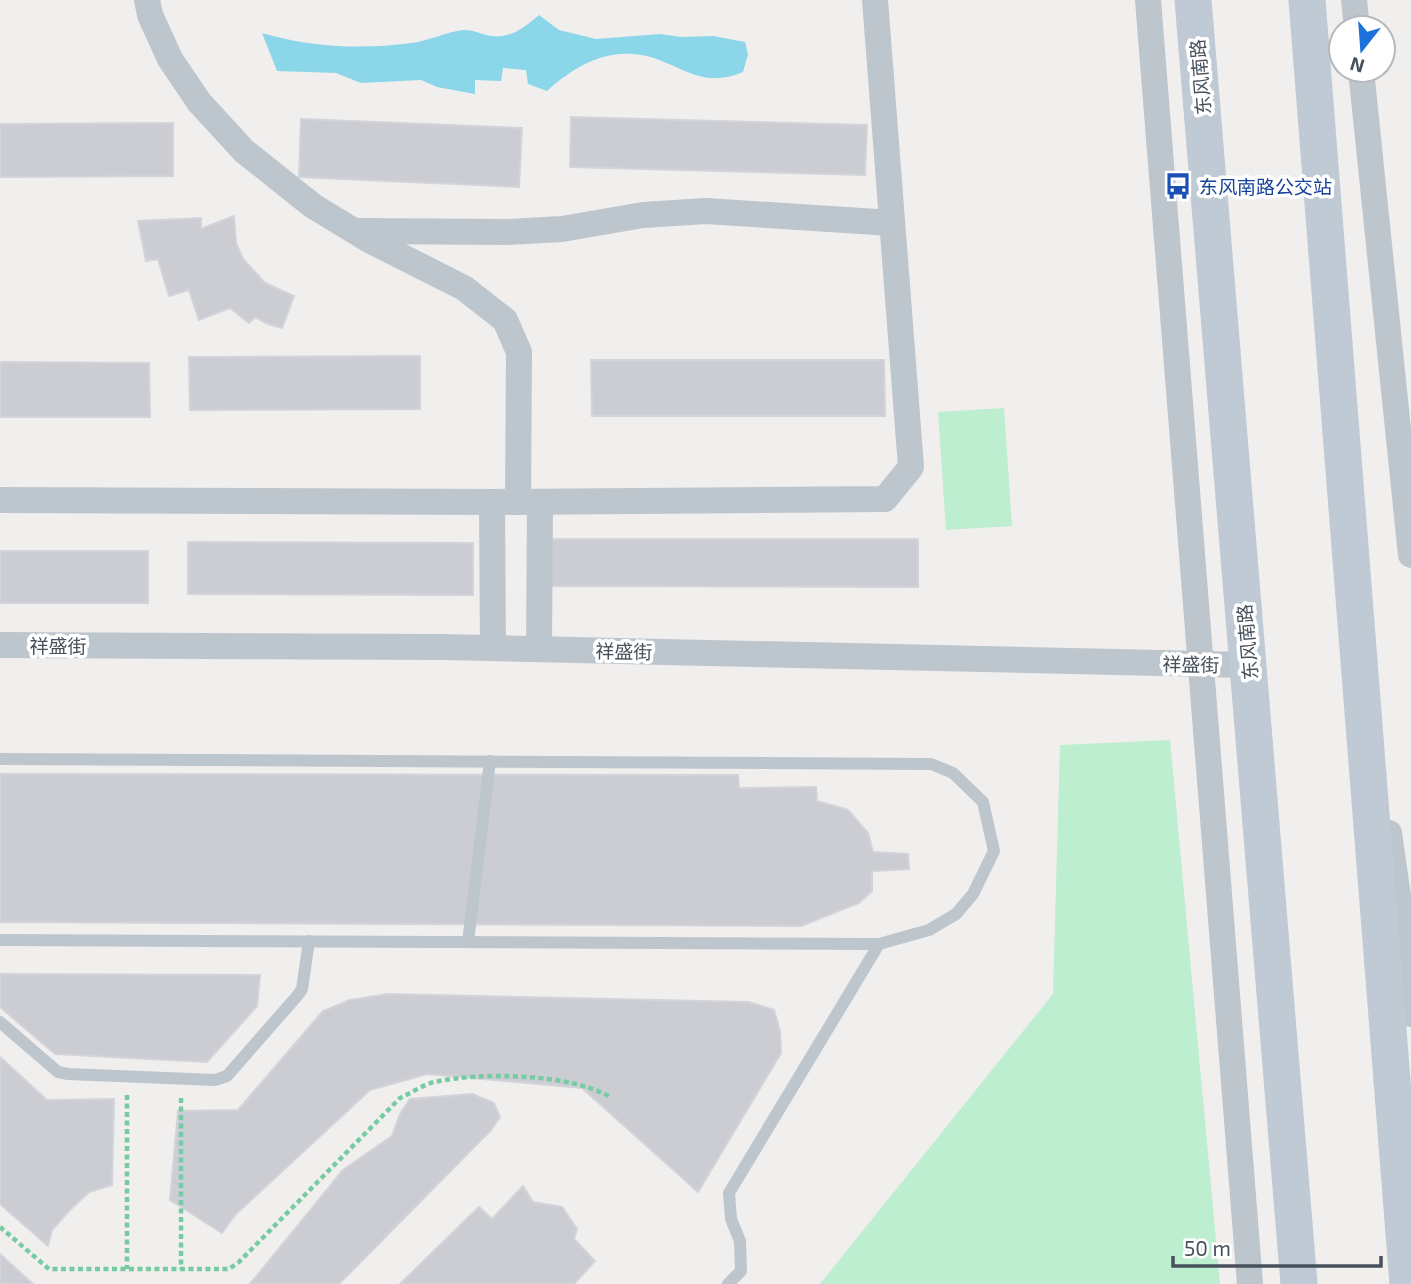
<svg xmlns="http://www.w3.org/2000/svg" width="1411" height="1284" font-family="'Exo 2','Noto Sans SC',sans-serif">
  <rect width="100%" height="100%" fill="#f1eeee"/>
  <g fill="#bdeed0">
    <polygon points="1004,408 1012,526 946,530 938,412"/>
    <polygon points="1170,740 1220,1284 820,1284 1053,994 1060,745"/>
  </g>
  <path fill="#8bd6e9" d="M539,15L559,30L596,39L660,34L681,37L713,36L745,42L748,54L743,72C696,92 675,57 634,54C600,51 571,69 547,91L528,84L526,70L503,68L501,81L475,80V94L437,87L421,80L361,83L336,73L277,71L262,33C313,48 365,50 418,42C432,39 453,30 465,30C471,30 480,33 486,35C510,40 522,29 539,15Z"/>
  <g fill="#cbcdd3" stroke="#d2d4da" stroke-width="2">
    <polygon points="571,117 867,125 865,175 570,167"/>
    <polygon points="301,119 522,128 519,187 299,177"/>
    <polygon points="173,123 173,176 0,177 0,124"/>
    <polygon points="234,216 236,243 243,259 265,283 294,296 282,328 268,324 255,317 249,323 230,308 199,320 189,290 169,296 158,259 146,261 138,221 201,218 201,229"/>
    <polygon points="420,356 420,409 190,410 189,357"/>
    <polygon points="591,360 884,360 885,416 592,416"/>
    <polygon points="0,362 149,363 150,417 0,417"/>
    <polygon points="549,539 918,539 918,587 549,586"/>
    <polygon points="188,542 473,543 473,595 188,594"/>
    <rect x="0" y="551" width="148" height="52"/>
    <polygon points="0,774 738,775 739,788 816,787 817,801 848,810 868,833 873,852 908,854 909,869 872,871 872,891 859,903 801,926 0,922"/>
    <polygon points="0,974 260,975 257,1006 207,1062 55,1054 0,1007"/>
    <polygon points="388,994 749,1002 774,1010 780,1031 781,1053 698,1192 582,1088 427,1074 370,1090 236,1214 222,1233 170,1200 178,1111 238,1110 323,1011 350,1000"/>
    <polygon points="0,1057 47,1100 114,1099 112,1185 89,1192 70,1210 52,1230 48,1246 0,1204"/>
    <polygon points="472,1094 494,1103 500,1117 491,1130 339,1284 250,1284 343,1170 392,1136 400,1114 410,1099"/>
    <polygon points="523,1186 533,1202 562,1207 577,1229 574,1239 595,1261 574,1284 400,1284 479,1207 492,1219"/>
    <polygon points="0,1254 33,1284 0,1284"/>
  </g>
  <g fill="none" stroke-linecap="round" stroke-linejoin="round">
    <g stroke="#76cba0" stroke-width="4.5" stroke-dasharray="5 3.5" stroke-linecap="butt">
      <polyline points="127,1095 127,1269"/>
      <polyline points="181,1098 181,1269"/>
      <path d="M0,1227L49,1269H229L239,1262L400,1098C411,1093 423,1085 434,1082C480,1072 570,1073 610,1097"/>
    </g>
    <g stroke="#bdc6cd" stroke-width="12">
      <polyline points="0,759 931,764 953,773 983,802 994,851 973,894 956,914 929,930 879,944 0,940"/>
      <polyline points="468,942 490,761"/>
      <polyline points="0,1022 58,1072 68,1074 215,1080 227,1076 298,995 302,989 309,941"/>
      <polyline points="728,1284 741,1271 740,1241 731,1219 729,1193 879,944"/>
    </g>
    <g stroke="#bdc6cd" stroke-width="26">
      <polyline points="147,0 150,15 170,59 199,102 244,151 313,206 369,240 464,288 505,320 519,352 518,502"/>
      <polyline points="1148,0 1250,1284"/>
      <polyline points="1354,0 1357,28"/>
      <polyline points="1361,70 1411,555"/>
      <polyline points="357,231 507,232 562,229 643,215 706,211 892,223"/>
      <polyline points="0,500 492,502 885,499 911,467 875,0"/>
      <polyline points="492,502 493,648"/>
      <polyline points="0,645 443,647 1249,665"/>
      <polyline points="539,649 540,502"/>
      <polyline points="1389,833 1406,953 1411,1014"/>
    </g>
    <g stroke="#bfcad5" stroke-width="37">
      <polyline points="1193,0 1299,1284"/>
      <polyline points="1307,0 1408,1284"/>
    </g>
  </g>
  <defs>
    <symbol id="bus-bare" viewBox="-9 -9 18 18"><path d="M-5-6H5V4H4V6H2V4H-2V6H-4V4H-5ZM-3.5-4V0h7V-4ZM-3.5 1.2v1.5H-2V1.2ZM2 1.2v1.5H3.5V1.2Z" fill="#1a4fb4" stroke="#fff" stroke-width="2.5" paint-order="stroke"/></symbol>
  </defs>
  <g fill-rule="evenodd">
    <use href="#bus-bare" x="1159" y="167" width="38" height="38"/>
  </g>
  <g text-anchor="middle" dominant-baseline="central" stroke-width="7" stroke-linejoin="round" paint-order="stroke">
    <g font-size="19" fill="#47515b" stroke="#fff">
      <text transform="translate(1200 77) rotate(-95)">东风南路</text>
      <text transform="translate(1247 642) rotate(-95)">东风南路</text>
      <text x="58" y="645">祥盛街</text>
      <text transform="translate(624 651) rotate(1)">祥盛街</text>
      <text transform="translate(1191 664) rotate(1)">祥盛街</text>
    </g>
    <g font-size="19" fill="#164399" stroke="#fff" text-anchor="start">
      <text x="1199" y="186">东风南路公交站</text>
    </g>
  </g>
  <g transform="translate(1362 49) rotate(197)"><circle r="33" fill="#ffffff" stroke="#b5b9bd" stroke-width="2"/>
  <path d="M0-5L12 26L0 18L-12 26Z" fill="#1d71db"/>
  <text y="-10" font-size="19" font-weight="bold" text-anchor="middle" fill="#47515b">N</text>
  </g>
  <path d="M1173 1256v10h208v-10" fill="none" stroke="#47515b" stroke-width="3.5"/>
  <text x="1184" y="1256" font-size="21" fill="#47515b" stroke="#ffffff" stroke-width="5" paint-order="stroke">50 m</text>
</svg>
